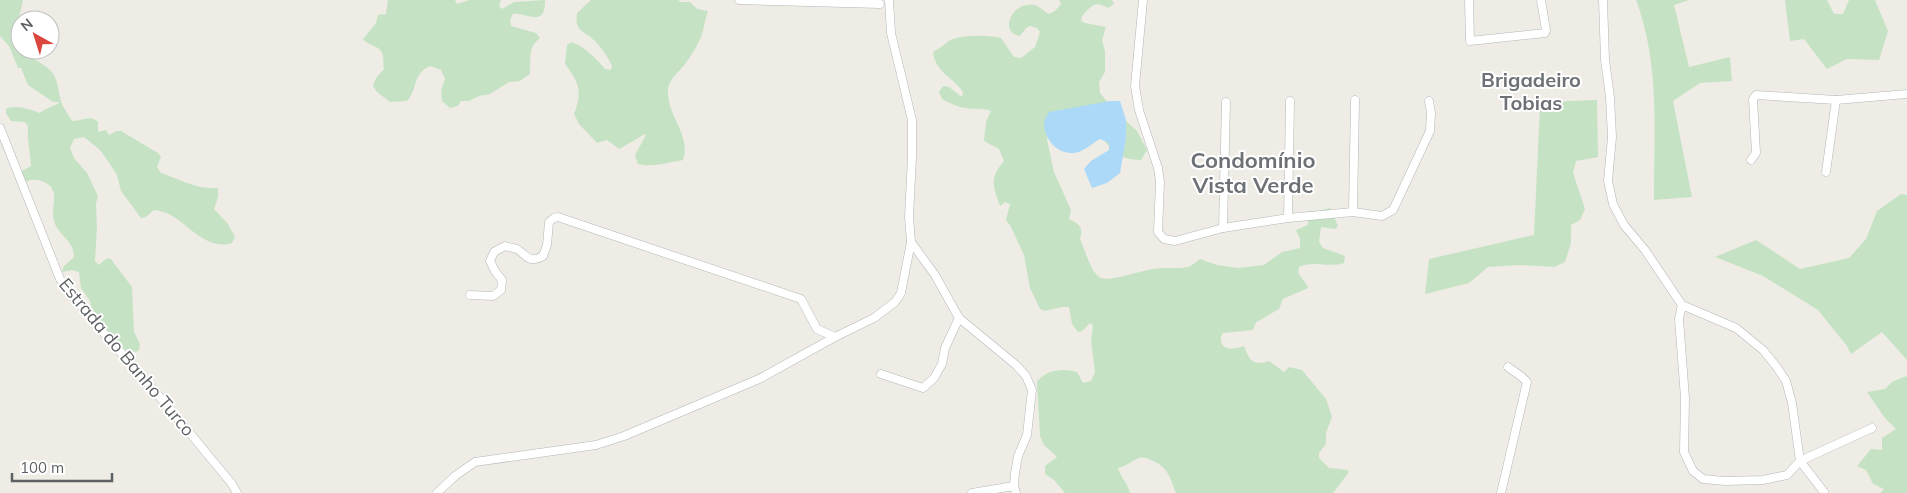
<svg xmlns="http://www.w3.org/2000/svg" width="1907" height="493" font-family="Mulish,sans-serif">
  <rect width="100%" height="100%" fill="#eeece5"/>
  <g fill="#c5e3c4">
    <path d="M0,0H23L19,18L20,32L17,45C25,58 41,60 51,71C59,80 58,94 62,104C65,110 69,116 72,121C81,121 91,114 98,122V132L106,130L109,135L117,131H121L158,153L161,157L157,167L161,173C180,179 197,190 218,188V197L214,209L228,224L235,237L232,243C207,251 189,225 169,214C165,212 159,211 154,210L146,217L141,218L121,191L117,175L112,167L100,150L84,137L74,139L70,148L74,158L87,173L98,196L96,204L97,227L95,261L99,265L106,259L110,258L132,287L134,332L140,344L139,350L136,352L118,348L94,319L90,301L81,288L79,272L72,270L62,272L64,266L74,257C74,241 61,237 55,224C48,209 63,190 44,182C37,179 32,179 25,182L21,175L22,171L31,166C30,153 27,139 28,126L25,122L11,121L6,113V109C16,104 30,110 40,113C47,107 54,107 60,102H53L28,85L21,68H18L9,46L0,36Z"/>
    <path d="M388,0H455L457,4L469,0H501L499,6L502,9L514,2L545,0C546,29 526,12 513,14L510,20L511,26L536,33L540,38C527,48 531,59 530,74L520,81L509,82L490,94L479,96L469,101H461L458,106L450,108L442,101L441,90L445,79L441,70L430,66C411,75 419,88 407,101L390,102L377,92L373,86L376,78L384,69C383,65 384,57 382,53C379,45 368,46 363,39L376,23L378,15L386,14Z"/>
    <path d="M591,0H678L681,2H690L697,9L708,11C705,19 704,29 701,37C697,46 691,56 685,64C679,72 669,79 668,89C666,115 692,136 683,160C670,162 651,168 638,164L635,155L646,135L645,134L619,149L607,140L597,143L579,124L574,114C583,92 579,82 565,64L567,45L572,42C586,48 596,58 605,69L611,70L612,66C610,60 600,46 596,42C585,31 574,32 577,13Z"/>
    <path d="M1059,0H1112L1114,4L1108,8C1094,0 1092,6 1082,16L1081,21L1085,23L1106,27L1102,40L1105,51V72L1099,82L1100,93L1113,109L1137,131L1147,150L1141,160C1114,160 1108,145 1093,125L1053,129L1047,139L1054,172L1071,210L1069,219C1079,224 1084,227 1080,239C1085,249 1091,274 1101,278C1109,282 1143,270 1153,269C1163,267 1180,269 1188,267C1192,266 1197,261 1200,259L1217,265L1238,268L1264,265L1282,252L1300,248V239L1296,230L1308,225L1309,210L1318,219V211L1330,208L1338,226L1335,229L1321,227L1319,242L1323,248L1345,256L1344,263C1329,268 1314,260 1299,267C1296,276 1306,280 1308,288L1283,299L1279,309C1271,313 1262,320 1256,322L1253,330L1223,333L1221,336C1219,351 1233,350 1244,346C1250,361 1252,366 1269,361L1284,372L1289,367L1302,370L1326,399L1332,417L1326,433V444L1319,453V458L1329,468L1348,470L1349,472L1333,493H1176C1170,477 1167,466 1151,460C1147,458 1143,457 1139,458C1131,461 1127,466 1118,468C1120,477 1128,483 1130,493H1065L1054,480L1045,474V466L1057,457L1044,445L1040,436L1037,382C1046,369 1063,368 1077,372L1083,383L1091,381L1095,372L1091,341L1093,325L1090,323L1082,331L1078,332L1072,324L1069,307H1062L1045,311L1040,309L1030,288L1024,255L1011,227L1006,220L1010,204L1005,202L1000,206C993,186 989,178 1004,161L999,149L984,141L986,122L991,111C980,107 976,110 966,108C957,107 950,103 942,99L939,92L943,86L949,87L962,97L963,92C953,77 935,72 933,52C939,49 943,45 949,41C960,34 989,35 1001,38L1014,57L1021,58L1035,47L1040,32L1037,28L1030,26L1026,28L1020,36C998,33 1012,0 1035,5C1040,7 1044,11 1048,14C1055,12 1058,9 1061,3Z"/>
    <path d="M1636,0H1689L1674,5L1689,67L1730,57L1732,81L1700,83L1673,101L1692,197L1654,200C1654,133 1660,64 1636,0Z"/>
    <polygon points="1785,0 1827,0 1834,14 1843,14 1849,0 1875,0 1888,31 1879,60 1847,59 1827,69 1804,39 1790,41"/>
    <polygon points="1597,100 1598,157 1576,161 1573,173 1585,209 1580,220 1571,225 1571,243 1565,262 1554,267 1519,265 1488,267 1469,283 1425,294 1429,259 1534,235 1540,106 1567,101"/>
    <polygon points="1901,194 1907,195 1907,360 1882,332 1851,354 1847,346 1818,310 1763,276 1715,257 1756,240 1800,269 1849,258 1866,239 1877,211"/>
    <polygon points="1906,376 1907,378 1907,493 1880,493 1884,489 1873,484 1866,470 1857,466 1871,449 1882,450 1882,438 1896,429 1885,418 1867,392 1885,389 1892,382"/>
  </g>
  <path fill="#acd9f8" d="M1110,101H1120L1126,120V138L1120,173L1107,183L1092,188L1084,169L1091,161L1109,150V143L1100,139C1091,144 1082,154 1071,153C1056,153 1044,138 1044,123C1044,120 1047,116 1049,112Z"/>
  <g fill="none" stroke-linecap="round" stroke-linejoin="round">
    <defs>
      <g id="minor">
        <polyline points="739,0 880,4"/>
        <polyline points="889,0 891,33 912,120 912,156 909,217 911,242 935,275 959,318 1016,365 1026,376 1032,390 1027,435 1018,456 1015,473 1014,486 1016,493"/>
        <polyline points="1143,0 1135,86 1139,110 1158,168 1160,182 1158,232 1164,239 1175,241 1223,228 1288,218 1353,212 1382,216 1393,210 1430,131 1431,113 1429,101"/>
        <polyline points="1469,0 1470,41 1545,33 1546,30 1541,0"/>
        <polyline points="1603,0 1605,60 1610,97 1612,137 1608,181 1613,204 1624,225 1645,250 1682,305 1736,328 1763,350 1776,366 1786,381 1792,403 1800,461 1824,492"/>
        <polyline points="0,128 60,279 88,315 165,403 232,484 237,493"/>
        <polyline points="1751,160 1756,153 1753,99 1756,95 1836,100 1907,94"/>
        <polyline points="1826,172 1836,100"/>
        <polyline points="1353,212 1355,100"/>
        <polyline points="1288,218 1290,101"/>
        <polyline points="1223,228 1226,102"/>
        <path d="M470,295L493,296L501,290L502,280L495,271L490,261L494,252L505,246C508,247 514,248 517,249C528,256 528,264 543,256L547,245L549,222L554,218L558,217L801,299L817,329L835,337"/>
        <polyline points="1682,305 1679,319 1685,398 1684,452 1693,471 1703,479 1725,481 1763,480 1787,475 1800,461 1872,428"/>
        <polyline points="881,374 923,388 934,378 942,364 945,348 959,318"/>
        <polyline points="437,493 455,476 475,462 596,445 624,436 759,379 835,337 874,318 895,302 901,293 911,242"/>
        <polyline points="972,493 1014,486"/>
        <polyline points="1501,493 1527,382 1522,377 1508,367"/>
      </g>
    </defs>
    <use href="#minor" stroke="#b3b6b9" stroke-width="9"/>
    <use href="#minor" stroke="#fff" stroke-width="8"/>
  </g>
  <g text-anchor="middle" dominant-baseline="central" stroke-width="4" stroke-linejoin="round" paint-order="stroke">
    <g font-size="18" fill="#5d6164" stroke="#fff">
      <text transform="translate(127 357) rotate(50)">Estrada do Banho Turco</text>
    </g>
    <g font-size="20" font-weight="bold" fill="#6e7276" stroke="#fff">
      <text x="1531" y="79">Brigadeiro<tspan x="1531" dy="23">Tobias</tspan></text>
    </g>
    <g font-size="22" font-weight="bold" fill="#6e7276" stroke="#fff">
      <text x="1253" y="160">Condomínio<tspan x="1253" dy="25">Vista Verde</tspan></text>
    </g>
  </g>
  <g transform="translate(35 35) rotate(321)"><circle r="24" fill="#ffffff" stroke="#bec0c1"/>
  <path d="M0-4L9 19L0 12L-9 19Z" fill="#db463f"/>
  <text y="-8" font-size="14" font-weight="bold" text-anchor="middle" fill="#5d6164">N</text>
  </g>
  <path d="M12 473v8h100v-8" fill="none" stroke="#5d6164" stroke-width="2.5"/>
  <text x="20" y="473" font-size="15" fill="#5d6164" stroke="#ffffff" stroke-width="4" paint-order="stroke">100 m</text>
</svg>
